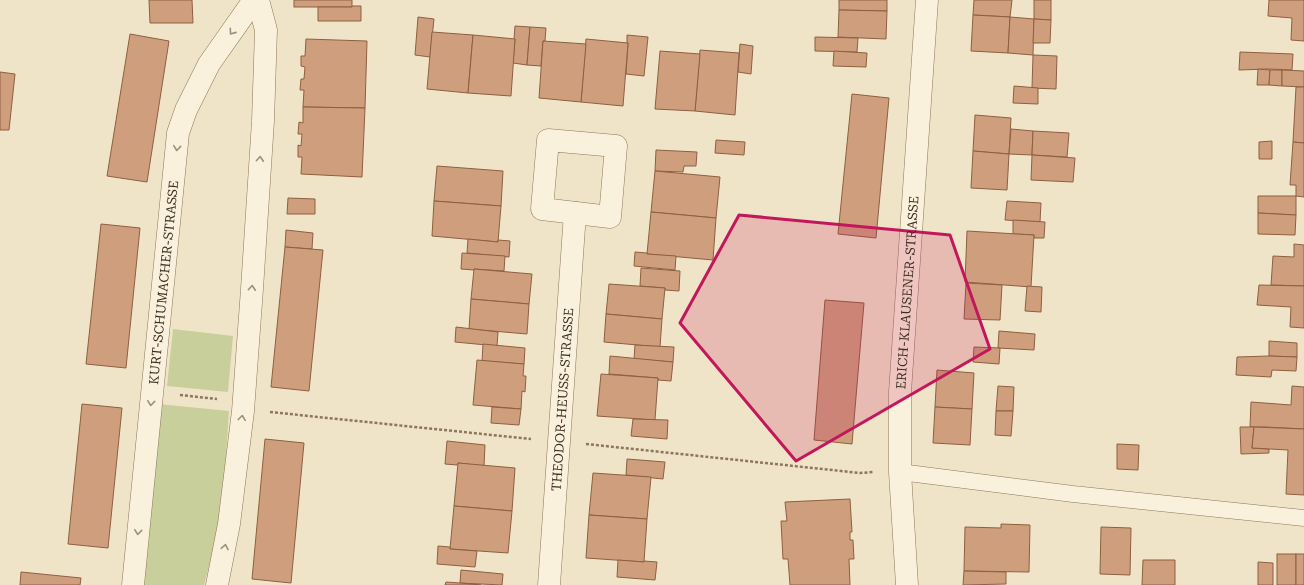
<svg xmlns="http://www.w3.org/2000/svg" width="1304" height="585" font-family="'Roboto Serif',serif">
  <rect width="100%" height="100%" fill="#f0e4c8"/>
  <g fill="#c9cf9b">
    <polygon points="173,329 233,336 228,392 167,386"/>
    <polygon points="158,404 229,411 222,517 204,585 142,585"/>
  </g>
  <g fill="#cf9f7d" stroke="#8d5f41">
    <polygon points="149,0 192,0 193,23 150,23"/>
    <rect x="294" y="0" width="58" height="7"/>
    <polygon points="839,0 887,0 887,11 839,10"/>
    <polygon points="974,0 1012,0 1010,17 973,15"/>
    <polygon points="1034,0 1051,0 1051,20 1034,19"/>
    <polygon points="1269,0 1304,0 1304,41 1291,40 1292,18 1268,16"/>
    <polygon points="352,6 361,6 361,21 318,21 318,7 352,7"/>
    <polygon points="839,10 887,11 886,39 838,37"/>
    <polygon points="973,15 1010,17 1008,53 971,51"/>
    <polygon points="418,17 434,19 430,57 415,55"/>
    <polygon points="1010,17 1034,19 1033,55 1008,53"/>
    <polygon points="1034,19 1051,20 1050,43 1033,43"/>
    <polygon points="515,26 530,27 527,65 513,63 515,39 514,39"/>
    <polygon points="530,27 546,28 545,41 543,41 541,66 527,65"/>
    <polygon points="432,32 473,35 468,93 427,89"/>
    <polygon points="130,34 169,41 147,182 107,176"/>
    <polygon points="473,35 515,39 511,96 468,93"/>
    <polygon points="627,35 648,37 644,76 626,74 628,43 627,43"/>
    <polygon points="815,37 858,38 857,52 815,51"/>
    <polygon points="306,39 367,41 365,108 303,107 304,90 300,90 301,79 304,79 305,67 301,66 301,56 305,56"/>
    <polygon points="586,39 628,43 623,106 581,102"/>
    <polygon points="543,41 586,44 581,102 539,98"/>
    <polygon points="740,44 753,46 751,74 738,72"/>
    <polygon points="700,50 739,53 735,115 695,111"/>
    <polygon points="660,51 700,54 695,111 655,109"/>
    <polygon points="834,51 867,53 866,67 833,66"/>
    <polygon points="1240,52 1293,54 1292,70 1268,69 1239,70"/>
    <polygon points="1033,55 1057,56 1056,89 1032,88"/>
    <polygon points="1258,69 1270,70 1269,85 1257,85"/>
    <polygon points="1270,70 1282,70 1282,86 1269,85"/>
    <polygon points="1282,70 1304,71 1304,87 1282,86"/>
    <polygon points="0,72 15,74 9,130 0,130"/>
    <polygon points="1014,86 1038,88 1038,104 1013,103"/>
    <polygon points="1296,87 1304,87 1304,143 1293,142"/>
    <polygon points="852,94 889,98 876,238 838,234"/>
    <polygon points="303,107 365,108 362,177 301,174 302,157 298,157 298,145 301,146 302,134 298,134 299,122 303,123"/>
    <polygon points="975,115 1011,118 1009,154 973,151"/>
    <polygon points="1011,129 1033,131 1032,155 1009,154"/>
    <polygon points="1033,131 1069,133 1067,157 1032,155"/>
    <polygon points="716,140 745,142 744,155 715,153"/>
    <polygon points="1272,141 1272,159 1259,159 1259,142"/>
    <polygon points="1293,142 1304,143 1304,197 1296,196 1296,185 1290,185"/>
    <polygon points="656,150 697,152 696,166 684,166 683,172 655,171"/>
    <polygon points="973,151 1009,154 1007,190 971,188"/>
    <polygon points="1032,155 1075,158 1073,182 1031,180"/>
    <polygon points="437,166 503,171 501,206 434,201"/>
    <polygon points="655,171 720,177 716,218 651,212"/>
    <polygon points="1258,196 1296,196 1296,215 1258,213"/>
    <polygon points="288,198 315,199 315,214 287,214"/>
    <polygon points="434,201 501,206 498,242 432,236"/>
    <polygon points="1007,201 1041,203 1040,222 1005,220"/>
    <polygon points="651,212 716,218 713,260 647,254"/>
    <polygon points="1258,213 1296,215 1295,235 1258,234"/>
    <polygon points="1013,220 1045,222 1044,238 1034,238 1034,235 1013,234"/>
    <polygon points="101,224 140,228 126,368 86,364"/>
    <polygon points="286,230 313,233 312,249 285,247"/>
    <polygon points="967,231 1034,235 1031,287 965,282"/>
    <polygon points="468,239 498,242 498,240 510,241 509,257 467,253"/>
    <polygon points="1294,244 1304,245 1304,286 1271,285 1273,256 1294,257"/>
    <polygon points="285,247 323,250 309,391 271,387"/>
    <polygon points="635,252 647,253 647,254 676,256 675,270 634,266"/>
    <polygon points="462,253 505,256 504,271 474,269 474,270 461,269"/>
    <polygon points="641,268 680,271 679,291 665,290 665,288 640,286"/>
    <polygon points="474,269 532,274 529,304 471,299"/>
    <polygon points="966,283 1002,285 1000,320 964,319"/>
    <polygon points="609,284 665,288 662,319 606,314"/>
    <polygon points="1259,285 1304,286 1304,328 1290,327 1291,307 1257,305"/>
    <polygon points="1027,286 1042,287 1041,312 1025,311"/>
    <polygon points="471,299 529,304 527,334 469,329"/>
    <polygon points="825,300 864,303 852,444 814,440"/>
    <polygon points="606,314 662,319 660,347 604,342"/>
    <polygon points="456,327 498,332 497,346 455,342"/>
    <polygon points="999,331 1035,334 1034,350 998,348"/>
    <polygon points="1269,341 1297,343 1297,357 1269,356"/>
    <polygon points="483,344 525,348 524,364 482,361"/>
    <polygon points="635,345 674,347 673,362 634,359"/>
    <polygon points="974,347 1000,348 999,364 973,362"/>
    <polygon points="610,356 673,362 671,381 658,380 658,378 609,374"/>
    <polygon points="1269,356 1297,357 1296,371 1272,370 1271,377 1236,375 1237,357"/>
    <polygon points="477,360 524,364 523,376 526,376 525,392 522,391 521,409 473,405"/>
    <polygon points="937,370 974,373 972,409 935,407"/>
    <polygon points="601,374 658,378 655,420 597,416"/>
    <polygon points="998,386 1014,387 1013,411 996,411"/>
    <polygon points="1292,386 1304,387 1304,429 1265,427 1250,427 1251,402 1291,405"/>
    <polygon points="82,404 122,408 108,548 68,544"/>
    <polygon points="492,407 521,409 519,425 491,423"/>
    <polygon points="935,407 972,409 970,445 933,443"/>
    <polygon points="996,411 1013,411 1011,436 995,435"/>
    <polygon points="633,419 668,420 667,439 631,436"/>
    <polygon points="1240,427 1254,427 1252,448 1269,449 1269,453 1241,454"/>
    <polygon points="1254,427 1304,429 1304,495 1286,494 1288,450 1252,448"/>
    <polygon points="265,439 304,443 291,583 252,579"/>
    <polygon points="447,441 485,445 484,466 458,463 457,465 445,464"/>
    <polygon points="1117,444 1139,445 1138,470 1117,469"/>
    <polygon points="627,459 665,462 663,479 626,475"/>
    <polygon points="458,463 515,468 512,511 454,506"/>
    <polygon points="593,473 651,477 647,519 589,515"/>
    <polygon points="850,499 852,532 850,532 850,540 853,540 854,559 849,559 850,585 790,585 788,559 783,559 781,521 787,521 785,502"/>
    <polygon points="454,506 512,511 508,553 450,549"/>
    <polygon points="589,515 647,519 644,562 586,558"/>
    <polygon points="1001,524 1030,525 1029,572 964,571 965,527 1001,528"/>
    <polygon points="1101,527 1131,528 1130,575 1100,574"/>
    <polygon points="438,546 450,547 450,549 477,551 475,567 437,564"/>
    <rect x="1277" y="554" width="19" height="31"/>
    <rect x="1296" y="554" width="8" height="31"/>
    <polygon points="618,560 644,562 644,561 657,562 655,580 617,577"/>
    <polygon points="1143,560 1175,560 1175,585 1142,585"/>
    <polygon points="1258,562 1273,563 1273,585 1258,585"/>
    <polygon points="461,570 503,574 502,585 460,583"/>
    <polygon points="964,571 1006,572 1006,584 963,585"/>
    <polygon points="21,572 81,578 80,585 20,585"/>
    <polygon points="446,582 460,583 481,585 445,585"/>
  </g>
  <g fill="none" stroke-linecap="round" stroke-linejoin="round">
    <defs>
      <polyline id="service" points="900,472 1073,494 1304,518"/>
      <g id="minor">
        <polygon points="548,140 616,146 610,217 542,209"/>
        <path id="s1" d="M133,585L178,133L186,110L209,64L254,0"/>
        <polyline points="217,585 229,524 243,411 252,289 263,121 266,30 258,0"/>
        <path id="s2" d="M549,585L575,213"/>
        <path id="s3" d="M907,585L900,472V392L927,0"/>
      </g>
    </defs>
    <use href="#service" stroke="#8d765c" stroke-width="17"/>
    <use href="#minor" stroke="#8d765c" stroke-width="23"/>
    <g stroke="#8d765c" stroke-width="2.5" stroke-dasharray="3 2" stroke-linecap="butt">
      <polyline points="180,395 217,399"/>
      <polyline points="270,412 531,439"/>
      <polyline points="586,444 860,473 873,472"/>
    </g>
    <use href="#service" stroke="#faf1dc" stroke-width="16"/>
    <use href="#minor" stroke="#faf1dc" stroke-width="22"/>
  </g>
  <defs><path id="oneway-chevron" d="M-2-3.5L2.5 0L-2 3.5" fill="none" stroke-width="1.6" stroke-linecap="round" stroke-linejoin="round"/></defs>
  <g stroke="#9c907e">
    <use href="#oneway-chevron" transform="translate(232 32) rotate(125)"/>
    <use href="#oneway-chevron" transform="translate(177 148) rotate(96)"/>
    <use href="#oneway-chevron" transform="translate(260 159) rotate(-86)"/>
    <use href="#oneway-chevron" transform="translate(252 288) rotate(-86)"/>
    <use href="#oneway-chevron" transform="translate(151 403) rotate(96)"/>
    <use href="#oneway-chevron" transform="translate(242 418) rotate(-83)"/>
    <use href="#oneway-chevron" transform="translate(138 532) rotate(96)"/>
    <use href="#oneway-chevron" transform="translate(225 547) rotate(-79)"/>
  </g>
  <path fill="#c2185b" fill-opacity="0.2" stroke="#c2185b" stroke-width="3" stroke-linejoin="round" d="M739,215L950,235L990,349L796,461L680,323Z"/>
  <g text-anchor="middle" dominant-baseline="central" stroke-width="3" stroke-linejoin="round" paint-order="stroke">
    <g font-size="13" fill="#3d2e20" stroke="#f7eed8">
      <text stroke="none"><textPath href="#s1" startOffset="304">KURT-SCHUMACHER-STRASSE</textPath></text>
      <text stroke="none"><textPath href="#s3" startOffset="293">ERICH-KLAUSENER-STRASSE</textPath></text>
      <text stroke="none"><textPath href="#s2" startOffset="186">THEODOR-HEUSS-STRASSE</textPath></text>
    </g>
  </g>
</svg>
